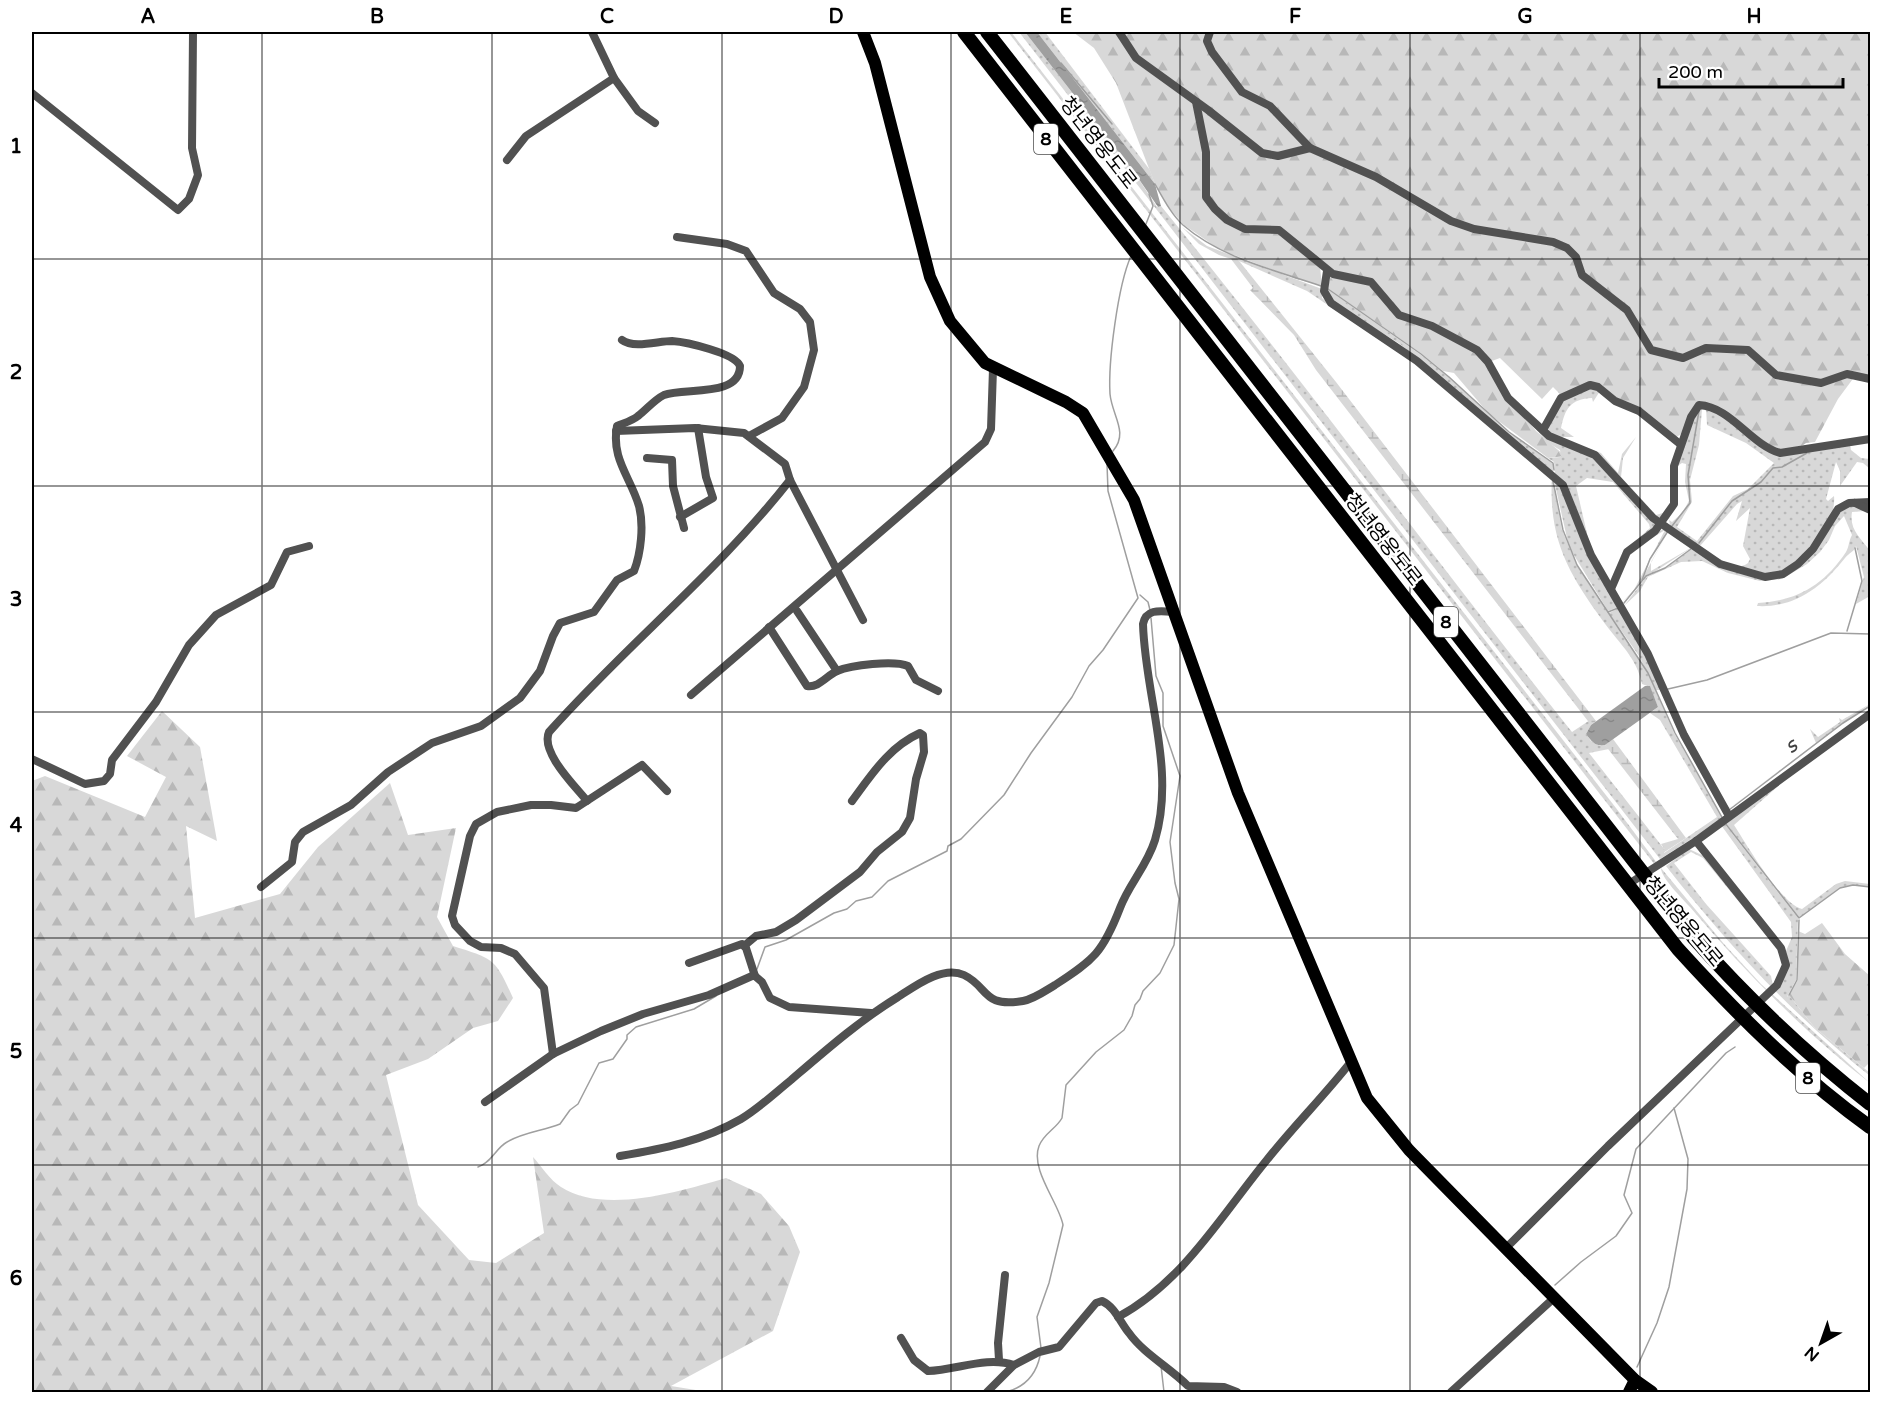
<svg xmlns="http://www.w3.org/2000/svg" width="1902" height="1424" font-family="'Varela Round','Noto Sans KR',sans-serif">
  <defs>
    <pattern id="grass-dots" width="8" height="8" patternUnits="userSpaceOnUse" patternTransform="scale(1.5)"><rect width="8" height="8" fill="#d8d8d8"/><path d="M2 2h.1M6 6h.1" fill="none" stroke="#b8b8b8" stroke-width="1.8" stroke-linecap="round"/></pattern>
    <pattern id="forest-firs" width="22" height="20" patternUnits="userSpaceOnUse" patternTransform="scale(1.5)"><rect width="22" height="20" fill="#d8d8d8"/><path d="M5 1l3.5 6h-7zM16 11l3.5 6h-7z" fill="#b8b8b8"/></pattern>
    <pattern id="wetland-marsh" width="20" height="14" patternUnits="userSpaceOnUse" patternTransform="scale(1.5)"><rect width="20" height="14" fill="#d8d8d8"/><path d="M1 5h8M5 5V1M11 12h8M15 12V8" fill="none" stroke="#b8b8b8"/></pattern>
    <pattern id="water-ripples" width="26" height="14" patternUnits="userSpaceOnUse" patternTransform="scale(1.5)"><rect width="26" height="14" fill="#9f9f9f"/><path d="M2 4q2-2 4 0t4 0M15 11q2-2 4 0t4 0" fill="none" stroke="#878787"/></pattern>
  </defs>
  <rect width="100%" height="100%" fill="#fff"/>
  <g fill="url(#grass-dots)">
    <polygon points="1008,32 1011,32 1616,808 1657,863 1655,865"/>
    <path d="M1019,32H1025L1134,172L1157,207L1161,206C1302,378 1433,558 1572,732L1590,720L1591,725L1586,734L1591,741L1600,746L1605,745L1609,749L1589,753L1665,850L1664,853L1717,817L1660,720L1650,713L1658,707L1650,687L1642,684C1637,660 1623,647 1609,629C1571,578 1548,542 1552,477L1562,530L1577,566L1648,673L1674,733L1723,819L1660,859Z"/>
    <polygon points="1037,32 1045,32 1150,170 1155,184"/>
    <polygon points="1236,257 1322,289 1322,298 1333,307 1417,365 1307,291 1239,261"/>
    <polygon points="1327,289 1421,355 1449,377 1509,433 1553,463 1553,472 1400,344 1333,302"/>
    <path d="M1590,387L1600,391L1593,402L1592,398C1570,399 1565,409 1561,428L1574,437H1563L1562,439L1601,453L1618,473L1622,454L1636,437L1623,458L1621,477L1656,515L1666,512L1659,518H1657L1607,464L1548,433C1550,405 1568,397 1590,387Z"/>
    <path d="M1697,408L1702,409L1699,445L1690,480L1692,502L1677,527L1697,541L1733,496L1748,489L1774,463L1746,443L1707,425L1706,408L1718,413L1766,449L1850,446L1851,450L1861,458L1870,459V469L1863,463L1857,462L1840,486V471L1836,462L1826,499L1828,501L1834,496C1837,528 1801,567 1771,574C1756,578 1719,561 1708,551C1718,558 1736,573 1748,563L1750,559L1743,546L1750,508L1736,521L1742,501L1737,504L1700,546L1670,525L1669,520L1672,522L1682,513L1689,501L1685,482L1686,464L1682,463L1676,467Z"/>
    <polygon points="1521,412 1548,437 1589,453 1657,524 1620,561 1625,550 1650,528 1649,524 1613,482 1587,478 1576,486 1589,542 1567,484 1555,473 1554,462 1548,458 1561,457 1560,450 1547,442"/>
    <polygon points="1554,480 1557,482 1618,607 1608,611 1569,547"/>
    <path d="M1850,504L1865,511L1852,512C1849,530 1861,538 1870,551V596L1856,604L1864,577L1856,546C1855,551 1849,553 1845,558C1822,587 1795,608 1757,606L1758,603C1797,601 1824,585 1846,552C1849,547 1849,540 1852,535L1844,516L1835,526L1829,540L1820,552L1807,564L1782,579L1760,581L1728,573L1702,561L1681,562L1648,577L1640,591L1624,606L1644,580H1642L1637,588L1621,603L1634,590L1665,530L1633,550L1663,529H1668L1650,559L1642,579L1669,530L1651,562V571L1694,546L1645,578L1665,568L1695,547L1748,574L1791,572L1837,514Z"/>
    <polygon points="1619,608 1636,637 1661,690 1656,690 1639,656 1609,613"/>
    <polygon points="1870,704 1728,809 1726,803 1729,808 1735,804 1816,743 1810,729 1818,737 1840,722 1839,718 1842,720"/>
    <path d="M1784,781L1734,825C1747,845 1781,904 1802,909L1836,884L1845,881L1870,884V887L1853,885L1840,888L1799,918L1725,822Z"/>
    <path d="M1724,823L1798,918L1796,980L1787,997L1789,995L1814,1027L1870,1073V1076C1792,1014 1727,944 1666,866L1689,849L1704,856L1772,942L1703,858L1691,852L1674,863L1706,904L1771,976L1773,986L1788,968L1786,951L1792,937L1791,922L1721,825Z"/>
    <path d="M1661,868L1724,944L1761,984L1870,1083C1803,1031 1745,972 1690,907C1682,898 1661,878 1661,868Z"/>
  </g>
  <g fill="url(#forest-firs)">
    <polygon points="1073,32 1117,32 1128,51 1192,102 1202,137 1205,198 1245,230 1274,230 1320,266 1322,286 1296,279 1219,249 1184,225 1169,208 1155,184 1116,83 1094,48"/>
    <polygon points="1120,32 1209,32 1206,41 1241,93 1269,107 1306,145 1270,155 1136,57"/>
    <polygon points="1211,32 1870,32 1870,377 1854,373 1826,381 1777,374 1758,356 1712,347 1688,357 1652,349 1638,324 1583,274 1572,251 1452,220 1311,147 1271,105 1248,94 1210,46"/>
    <polygon points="1199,107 1261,155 1311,151 1355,168 1451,222 1552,243 1570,252 1578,271 1619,304 1645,347 1683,360 1689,360 1701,351 1748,352 1767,371 1821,384 1840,377 1855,376 1838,399 1815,442 1806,443 1796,450 1780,451 1703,403 1680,435 1676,437 1616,400 1599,385 1562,396 1553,387 1542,399 1500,358 1489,362 1484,355 1400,314 1378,285 1334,273 1280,229 1251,228 1228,218 1207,197"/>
    <polygon points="1331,276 1365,281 1392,309 1476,352 1536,431 1565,456 1548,458 1489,414 1454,373 1443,371 1422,354 1327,288"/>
    <path d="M162,711L200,747L217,841L186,826L195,918L280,894L318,847L390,783L408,835L456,828L437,917L453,946C494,959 495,958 513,998L498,1021L473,1028L428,1059L386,1075L418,1205L469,1260L496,1263L544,1233L533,1157C541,1166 550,1180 561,1187C604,1215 681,1191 726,1178L761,1194L789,1226L800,1252L773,1331L671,1386L708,1392H32V781L45,776L145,817L166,777L127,756Z"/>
    <polygon points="1822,923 1845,954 1870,976 1870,1062 1864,1068 1814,1027 1789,995 1798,980 1798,931 1805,934"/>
  </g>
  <g fill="url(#wetland-marsh)">
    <polygon points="1182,227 1207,246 1236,257 1336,382 1596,721 1591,725 1316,370 1294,335 1250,290 1253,288 1231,259 1219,255 1199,244"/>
    <polygon points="1613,739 1686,838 1663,853 1665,850 1661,844 1678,839 1605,745"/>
  </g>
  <g fill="url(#water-ripples)">
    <polygon points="1025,32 1037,32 1155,184 1161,206 1158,207 1134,172"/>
    <path d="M1645,686H1650L1658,707L1605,745C1596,747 1591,741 1586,734L1591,725Z"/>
  </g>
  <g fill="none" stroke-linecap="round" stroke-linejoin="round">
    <g stroke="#9f9f9f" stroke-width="1.5">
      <polyline points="1061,63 1112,124"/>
      <path d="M1155,184C1163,198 1171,214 1183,225C1221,258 1274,270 1321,286"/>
      <polyline points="1146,224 1153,206 1149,194"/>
      <polyline points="1328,289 1421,354 1449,377 1509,432 1553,463 1554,470"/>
      <path d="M1113,451C1129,432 1112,416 1110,394C1108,362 1118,285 1131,256"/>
      <polyline points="1553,481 1563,530 1577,565 1648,673 1675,733 1723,819"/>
      <polyline points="1672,526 1690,503 1688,475 1699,411"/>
      <polyline points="1699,543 1732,501 1761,482 1773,468 1782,467 1807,453"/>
      <polyline points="1642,580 1650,559 1668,531"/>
      <polyline points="1140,595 1148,602 1150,610"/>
      <polyline points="1624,603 1646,576 1665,568 1691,549"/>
      <polyline points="1608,612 1618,608"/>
      <polyline points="1847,631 1862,581 1855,548"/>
      <polyline points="1668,689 1707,680 1831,633 1870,634"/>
      <polyline points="1729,810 1843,723 1870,706"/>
      <polyline points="1725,823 1799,918 1840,888 1853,885 1870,887"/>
      <polyline points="757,969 765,947 786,940 834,913 847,909 856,901 872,897 888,881 947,851 948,846 961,839 1004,795 1031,753 1072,697 1089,666 1103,650 1138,598 1108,491 1107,464"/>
      <polyline points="1789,995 1797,980 1799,920"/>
      <path d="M478,1167C491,1163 496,1148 507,1142C524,1132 543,1131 560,1124L570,1110L578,1104L599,1063L613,1059L627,1039V1035L636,1027L694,1009L716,996"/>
      <polyline points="1555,1285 1581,1262 1616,1236 1632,1213 1624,1195 1636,1149 1726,1053 1735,1047"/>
      <path d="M1041,1348L1037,1317L1049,1283L1063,1225C1059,1203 1030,1170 1039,1146C1044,1133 1056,1129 1062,1118L1066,1085L1096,1052L1124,1030L1132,1016L1135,1005L1140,999L1143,991L1160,973L1174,945L1179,899L1175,883L1170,842L1180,776L1163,726V693L1156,676L1151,618"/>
      <polyline points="1161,1366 1164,1392"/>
      <polyline points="1637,1367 1657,1323 1669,1287 1687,1189 1688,1159 1674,1108"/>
      <path d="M1006,1392C1025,1387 1036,1375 1040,1356"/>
    </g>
    <g stroke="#515151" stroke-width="8">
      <polyline points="592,32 614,78 638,111 655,123"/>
      <polyline points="1119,32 1136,58 1208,110 1262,153 1278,156 1310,148"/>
      <polyline points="1210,32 1207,41 1212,52 1242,92 1270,106 1310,148 1376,177 1451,221 1474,229 1553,242 1567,248 1576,257 1582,275 1627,310 1651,350 1683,358 1706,348 1748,350 1776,375 1821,383 1847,374 1870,379"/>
      <polyline points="32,93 178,210 189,199 198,175 192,148 193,32"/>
      <polyline points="1196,102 1206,152 1206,197 1215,209 1227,220 1245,229 1279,230 1333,274 1371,282 1399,315 1432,326 1477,350 1488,362 1508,398 1549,436 1595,455 1653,518 1720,564 1765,577 1783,574 1798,564 1813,549 1838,509 1849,503 1870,502"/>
      <polyline points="507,160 526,136 614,78"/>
      <polyline points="677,237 727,244 746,251 774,293 800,309 810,322 814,350 804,387 782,418 749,436"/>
      <polyline points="1327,271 1324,291 1331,303 1417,361 1563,485 1591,555 1648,654 1684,735 1729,816"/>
      <polyline points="1543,430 1561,398 1590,385 1598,387 1615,401 1639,411 1680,444"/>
      <polyline points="616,431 695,428 744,433 785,464 790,480 863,620"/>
      <polyline points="647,458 672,460 673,486 684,528"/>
      <polyline points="1855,503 1870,510"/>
      <polyline points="680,517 713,498 706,477 698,428"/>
      <path d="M1611,589L1627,552L1655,531L1674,504V466L1691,417L1699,405C1731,407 1750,444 1780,453L1870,439"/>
      <polyline points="797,611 837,671"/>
      <path d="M769,627L807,686C819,688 826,676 837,671C851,665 894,660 908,666L916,680L938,691"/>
      <polyline points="691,695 985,442 991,429 993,369"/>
      <polyline points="32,759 85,784 104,781 110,774 112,760 156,702 189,645 216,615 271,585 287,552 309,546"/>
      <path d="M587,801C575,786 540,752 549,732C626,645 718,572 790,480"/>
      <polyline points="1627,885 1696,841 1870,714"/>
      <path d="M261,887L292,862L295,842L303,832L351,805L388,772L432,743L481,726L520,698L540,671L553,636L560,623L594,612L617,580L634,571C641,553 644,525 639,506C630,476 611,459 617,426C624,423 632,421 638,416C647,409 654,400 664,395C684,387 740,398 740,366C735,353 686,342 672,341C658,341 634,349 622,340"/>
      <path d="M744,946L756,936L776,932L796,920L860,872L877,852L902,832L910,818L916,779L924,752L923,735L920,733C889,747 872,774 852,801"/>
      <polyline points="689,963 742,944 746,948 755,976"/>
      <polyline points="553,1054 544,988 515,954 501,948 481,947 470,941 455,925 452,916 470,836 476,824 497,812 531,805 551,805 576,808 642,765 667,791"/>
      <polyline points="485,1102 553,1054 601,1031 643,1014 709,995 752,976 755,976 762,982 770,998 789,1007 871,1013"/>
      <path d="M620,1156C662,1149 703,1141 741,1119C758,1109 775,1093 791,1080C826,1050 859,1021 898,997C915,986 943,965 964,975C989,987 982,1008 1023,1001C1034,999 1045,991 1055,985C1094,960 1103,952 1120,908C1129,884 1147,866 1155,840C1176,769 1145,696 1143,624C1146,608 1161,611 1175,612"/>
      <polyline points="1506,1248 1608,1146 1777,985 1786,965 1781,948 1696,841"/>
      <path d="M1118,1317C1183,1282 1221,1216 1266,1161C1293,1127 1323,1097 1350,1063"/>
      <path d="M901,1338L914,1360L928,1371C957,1370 986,1356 1014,1365"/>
      <polyline points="999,1360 998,1343 1005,1275"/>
      <path d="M987,1392L1014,1365L1039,1352L1059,1347L1096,1303L1102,1301C1115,1307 1120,1322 1129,1333C1144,1354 1169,1367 1188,1386L1224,1387L1237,1392"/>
      <polyline points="1451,1392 1554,1298"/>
    </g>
    <g stroke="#000" stroke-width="12">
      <polyline points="863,32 875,63 930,277 950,321 985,363 1066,402 1083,413 1134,500 1238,793 1367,1098 1409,1150 1635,1380 1652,1392"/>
      <polyline points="1629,1392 1635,1380"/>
    </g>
    <g stroke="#000" stroke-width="14">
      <path d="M964,32L1678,949C1737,1014 1799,1076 1870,1127"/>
      <path d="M987,32L1693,937C1747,998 1806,1054 1870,1104"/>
    </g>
  </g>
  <path fill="none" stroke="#000" stroke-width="1.5" stroke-opacity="0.55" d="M262,32V1392M492,32V1392M722,32V1392M951,32V1392M1180,32V1392M1410,32V1392M1640,32V1392M32,259H1870M32,486H1870M32,712H1870M32,938H1870M32,1165H1870"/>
  <g text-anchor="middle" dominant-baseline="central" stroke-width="5" stroke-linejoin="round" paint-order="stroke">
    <g fill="#fff" stroke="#4c4c4c" stroke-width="1.5">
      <rect x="1034" y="124" width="24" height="30" rx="4.5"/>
      <rect x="1434" y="607" width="24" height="30" rx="4.5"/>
      <rect x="1796" y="1063" width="24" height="30" rx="4.5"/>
    </g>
    <g font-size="18" font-weight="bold" fill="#000">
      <text x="1046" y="139">8</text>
      <text x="1446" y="622">8</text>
      <text x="1808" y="1078">8</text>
    </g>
    <g font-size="20" fill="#000" stroke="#fff">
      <text transform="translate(1098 143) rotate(52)">청년영웅도로</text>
      <text transform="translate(1383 540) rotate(52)">청년영웅도로</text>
      <text transform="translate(1683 922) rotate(50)">청년영웅도로</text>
    </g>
    <g font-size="21" font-style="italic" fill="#404040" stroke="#fff">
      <text transform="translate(1791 746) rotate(-36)">s</text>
    </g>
  </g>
  <rect width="1902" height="1424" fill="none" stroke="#ffffff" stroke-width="66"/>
  <g transform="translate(1821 1343) rotate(220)" stroke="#ffffff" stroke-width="4.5" paint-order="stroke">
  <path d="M0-4.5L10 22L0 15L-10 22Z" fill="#000000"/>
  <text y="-9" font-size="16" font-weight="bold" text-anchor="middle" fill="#000000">N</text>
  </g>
  <path d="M1659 78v9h184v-9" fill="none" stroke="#000000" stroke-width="3"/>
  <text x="1668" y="78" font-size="18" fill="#000000" stroke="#ffffff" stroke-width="4.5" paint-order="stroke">200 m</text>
  <rect x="33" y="33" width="1836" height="1358" fill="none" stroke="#000" stroke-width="2"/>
  <g font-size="20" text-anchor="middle" font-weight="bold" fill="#000">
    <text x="148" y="23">A</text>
    <text x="377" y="23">B</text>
    <text x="607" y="23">C</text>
    <text x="836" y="23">D</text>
    <text x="1066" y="23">E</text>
    <text x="1295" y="23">F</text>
    <text x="1525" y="23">G</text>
    <text x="1754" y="23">H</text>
    <text x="16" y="153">1</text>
    <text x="16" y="379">2</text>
    <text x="16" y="606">3</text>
    <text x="16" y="832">4</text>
    <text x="16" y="1058">5</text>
    <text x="16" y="1285">6</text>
  </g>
</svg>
